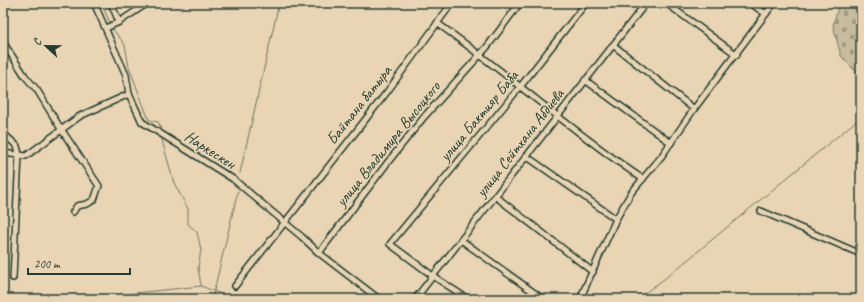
<svg xmlns="http://www.w3.org/2000/svg" width="864" height="302" font-family="Caveat,sans-serif">
  <defs>
    <pattern id="cemetery-stones" width="16" height="16" patternUnits="userSpaceOnUse"><rect width="16" height="16" fill="#c8bc9e"/><path d="M2 7V4a2 2 0 0 1 4 0v3zM10 15v-3a2 2 0 0 1 4 0v3z" fill="#a29a82"/></pattern>
  </defs>
  <rect width="100%" height="100%" fill="#e9d5b3"/>
  <filter id="ink" filterUnits="userSpaceOnUse"><feTurbulence type="fractalNoise" baseFrequency=".025" numOctaves="2"/><feDisplacementMap in="SourceGraphic" scale="8" xChannelSelector="R" yChannelSelector="G"/><feConvolveMatrix kernelMatrix="1 2 1 2 8 2 1 2 1" color-interpolation-filters="sRGB"/></filter>
  <g filter="url(#ink)">
    <polygon fill="url(#cemetery-stones)" stroke="#747c69" points="839,3 861,3 861,73 858,74 841,56 833,26"/>
    <g fill="none" stroke-linecap="round" stroke-linejoin="round">
      <g stroke="#6a7563" stroke-width="1">
        <polyline points="101,3 110,23"/>
        <polyline points="112,28 125,45 129,67 149,120 158,122 162,129"/>
        <polyline points="162,140 174,183 188,209 188,224 197,232 201,250 198,268 201,285"/>
        <polyline points="240,173 279,3"/>
        <polyline points="79,299 201,286 234,299"/>
        <polyline points="212,299 238,191"/>
        <polyline points="637,299 668,276 861,117"/>
      </g>
      <defs>
        <g id="minor">
          <polyline points="94,3 126,75 129,94 142,122 233,179 302,237 319,253 379,299"/>
          <polyline points="111,3 119,22"/>
          <polyline points="666,3 737,55"/>
          <polyline points="750,3 766,14"/>
          <path d="M437,23C507,73 571,131 643,179"/>
          <polyline points="106,28 119,22 148,3"/>
          <polyline points="3,42 25,76 37,90 61,129 99,186 94,200 87,204 77,206 73,212"/>
          <polyline points="613,45 694,109"/>
          <polyline points="585,80 671,143"/>
          <polyline points="3,133 17,146 19,154"/>
          <polyline points="3,153 26,156 80,116 129,94"/>
          <polyline points="526,156 616,219"/>
          <polyline points="495,196 593,272"/>
          <polyline points="761,211 861,254"/>
          <polyline points="461,240 543,299"/>
          <polyline points="319,253 388,162 424,117 487,47 520,3"/>
          <polyline points="13,278 19,155"/>
          <polyline points="235,286 387,92 452,3"/>
          <polyline points="415,299 646,3"/>
          <polyline points="468,299 433,276 390,244 520,87 586,3"/>
          <polyline points="580,299 616,219 631,193 661,157 694,109 774,3"/>
        </g>
      </defs>
      <use href="#minor" stroke="#1f3d34" stroke-width="8"/>
      <use href="#minor" stroke="#e9d5b3" stroke-width="5"/>
    </g>
  </g>
  <g text-anchor="middle" dominant-baseline="central" stroke-width="3.5" stroke-linejoin="round" paint-order="stroke">
    <g font-size="16" fill="#1f3d34" stroke="#e9d5b3">
      <text transform="translate(359 105) rotate(-52)">Байтана батыра</text>
      <text transform="translate(479 116) rotate(-50)">улица Бактияр Баба</text>
      <text transform="translate(520 143) rotate(-52)">улица Сейтхана Абдиева</text>
      <text transform="translate(388 144) rotate(-51)">улица Владимира Высоцкого</text>
      <text transform="translate(210 150) rotate(33)">Наркескен</text>
    </g>
  </g>
  <rect width="864" height="302" fill="none" stroke="#e9d5b3" stroke-width="16"/>
  <rect x="8" y="8" width="848" height="286" fill="none" stroke="#1f3d34" stroke-width="1.5" filter="url(#ink)"/>
  <g transform="translate(46 46) rotate(292)" stroke="#e9d5b3" stroke-width="3" paint-order="stroke">
  <path d="M0-3L7 15L0 10L-7 15Z" fill="#1f3d34"/>
  <text y="-6" font-size="11" font-weight="bold" text-anchor="middle" fill="#1f3d34">С</text>
  </g>
  <path d="M28 268v6h102v-6" fill="none" stroke="#1f3d34" stroke-width="2"/>
  <text x="34" y="268" font-size="12" fill="#1f3d34" stroke="#e9d5b3" stroke-width="3" paint-order="stroke">200 m</text>
</svg>
